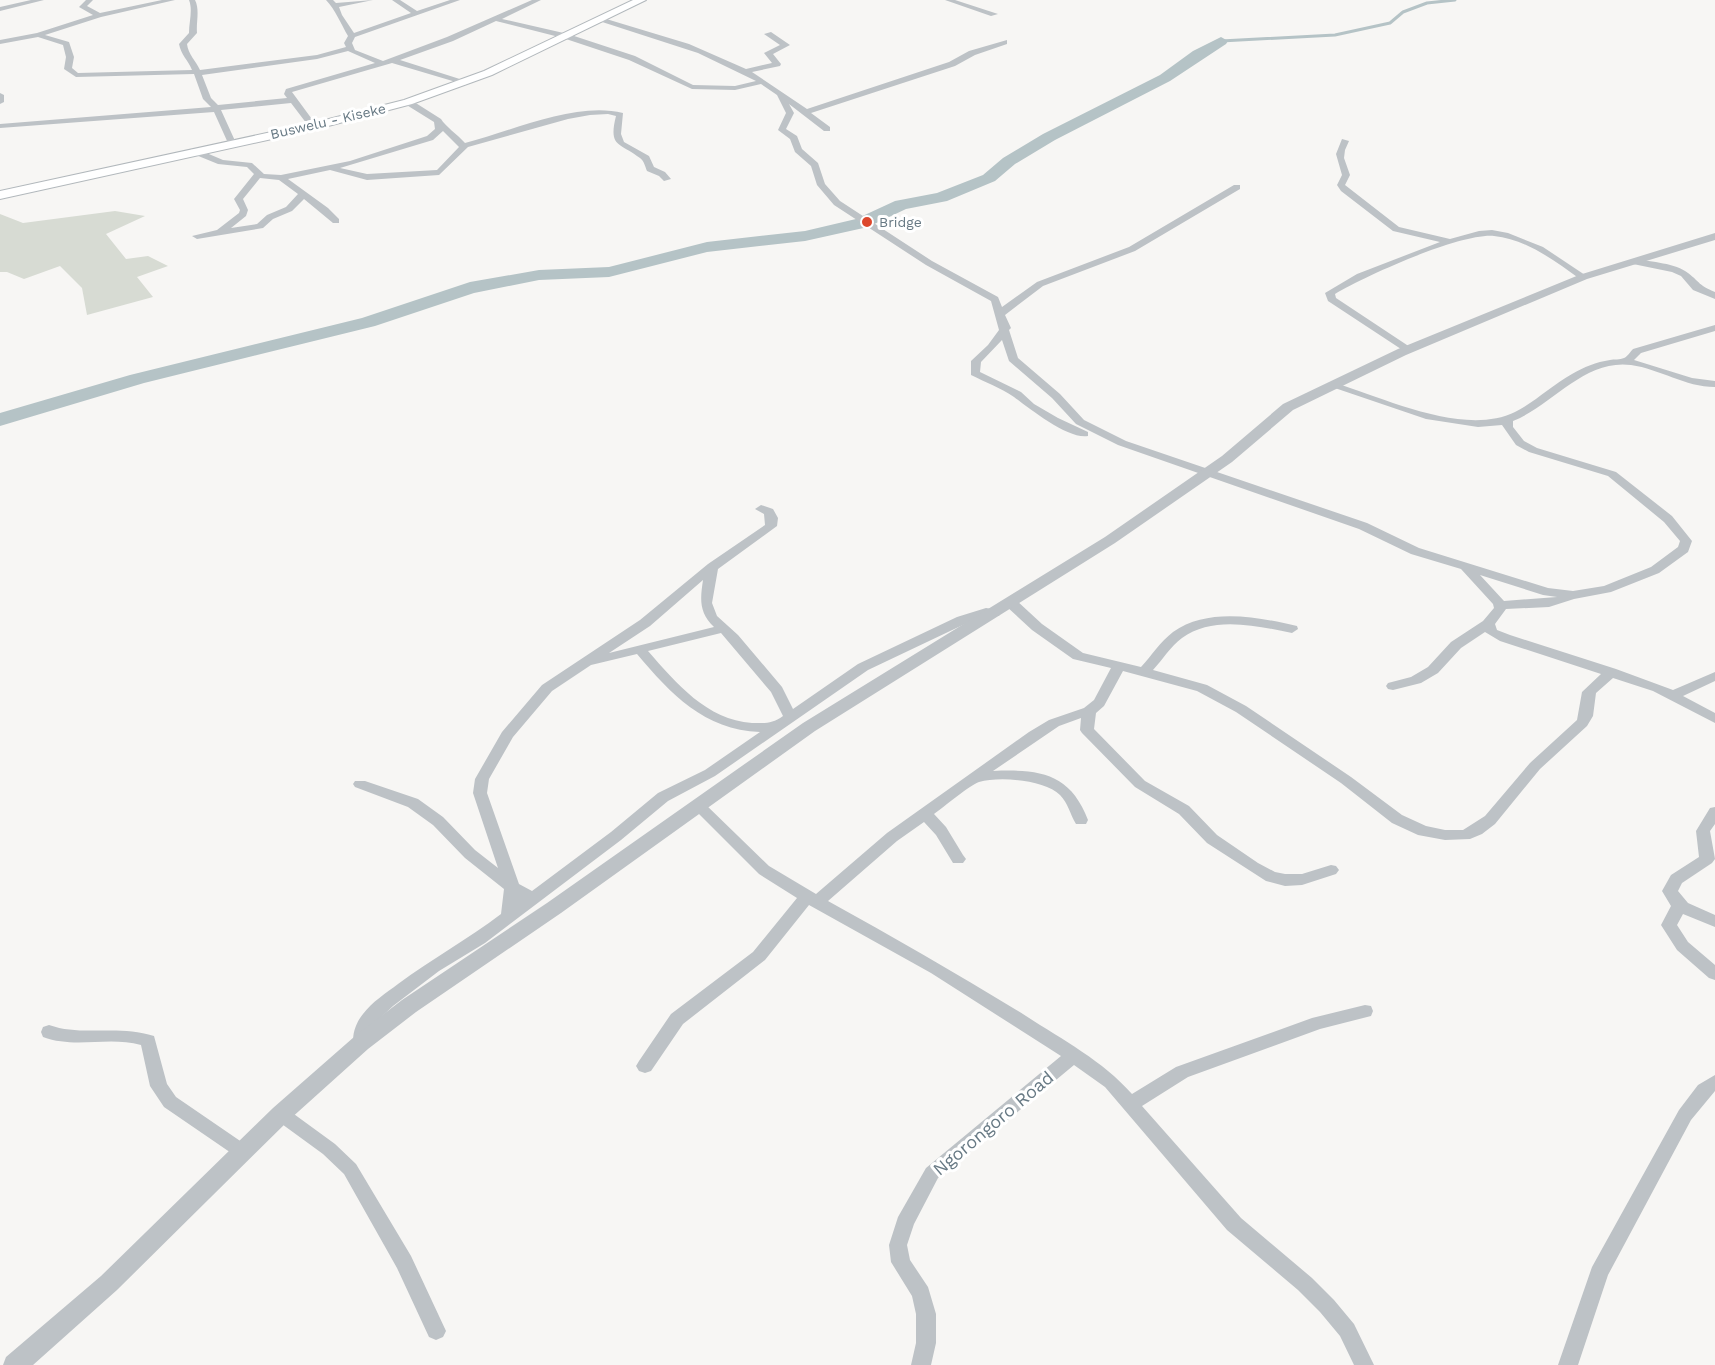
<svg xmlns="http://www.w3.org/2000/svg" width="1715" height="1365" font-family="'Work Sans',sans-serif">
  <rect width="100%" height="100%" fill="#f7f6f4"/>
  <polygon fill="#d7dbd3" points="115,211 145,216 106,234 126,259 148,256 168,266 137,277 153,297 87,315 82,288 60,266 24,279 7,272 0,272 0,214 23,223"/>
  <g fill="none" stroke-linecap="round" stroke-linejoin="round">
    <polyline stroke="#b5c3c6" stroke-width="3" points="1221,41 1335,35 1390,23 1403,12 1427,3 1455,0"/>
    <polygon fill="#b5c3c6" fill-rule="evenodd" points="1221,37 1228,41 1226,44 1170,81 1055,140 1015,164 995,181 947,201 906,209 868,227 805,241 707,252 609,277 539,280 474,293 375,326 144,383 0,426 0,413 130,375 362,318 470,282 539,270 609,267 707,242 805,231 856,219 895,201 937,193 983,175 1003,158 1043,134 1160,75 1193,51"/>
    <defs>
      <polygon id="secondary" points="633,0 646,0 492,75 412,104 313,130 0,199 0,191 313,123 404,100 484,71"/>
    </defs>
    <use href="#secondary" stroke="#b2b8bc" stroke-width="2"/>
    <g fill="#bdc2c6" fill-rule="evenodd">
      <polygon points="31,0 44,0 0,11 0,7"/>
      <path d="M86,0H93L87,6L100,13L162,0H175L101,17L45,35L69,42L74,57L72,68L78,73L192,70C188,60 181,55 179,44L189,33C189,22 193,10 189,0H195C200,10 196,22 197,33L187,44C188,54 196,61 200,70L317,55L346,47L344,43L348,36C341,24 335,9 326,0H333L336,3L373,0L339,7L342,15L354,33L411,13L392,0H400L417,11L450,0H460L355,37L352,43L355,50L383,61L447,37L532,0H541L502,19L568,34L635,56L693,85L735,86L756,81L698,53L596,20L603,18L689,44L746,69L772,63L764,53L780,45L764,34L771,32L790,45L773,54L781,64L780,66L752,72L807,109L949,62L969,51L1007,40V44L975,55L955,66L811,113L830,127V131H824L789,104L794,113L786,129L797,136L802,149L818,163L825,184L840,201L932,261L998,297L1002,307L1037,282L1129,247L1234,185H1240V189L1135,251L1043,286L1005,315L1011,328L1009,330L1018,358L1060,394L1084,420L1126,441L1367,523L1419,548L1548,588L1573,591L1604,586L1651,567L1678,547L1680,541L1664,522L1608,476L1529,452L1516,445L1502,425L1478,427L1426,419L1326,385L1331,382L1335,383C1385,398 1464,437 1515,412C1535,402 1552,385 1572,374C1584,367 1596,362 1610,360C1614,359 1620,360 1624,358C1627,357 1631,351 1633,349L1715,325V331L1641,353L1634,360L1692,378L1715,381V387C1685,387 1660,369 1631,365C1584,359 1553,405 1513,421V427L1524,441L1537,448L1616,472L1672,516L1692,541L1688,552L1659,573L1611,592L1574,599L1549,607L1506,609L1495,624L1497,630L1510,635L1616,669L1673,690L1715,672V681L1683,696L1715,713V723L1653,691L1613,678L1596,693L1593,716L1587,726L1540,769L1495,824L1482,834L1470,839L1445,840L1418,835L1392,823L1341,783L1236,712L1197,691L1123,671L1104,706L1096,713L1094,729L1145,781L1189,806L1217,835L1258,863L1275,872L1285,874H1302L1331,865L1336,866L1339,870L1336,874L1302,885L1285,886L1266,881L1207,843L1179,814L1135,787L1082,733L1080,730L1081,718L1059,726L993,771C1040,769 1070,773 1088,820L1086,824H1076C1070,814 1068,803 1060,795C1045,780 1000,776 979,782C970,785 944,807 934,814L946,827L963,855L966,859L963,863H953L936,835L924,822L897,841L828,901C895,938 961,976 1026,1016C1063,1040 1103,1061 1132,1094L1176,1067L1312,1018L1365,1005L1371,1006L1373,1011L1371,1016L1320,1029L1188,1077L1142,1106L1241,1218L1312,1278L1334,1300L1354,1324L1374,1365H1354L1340,1336L1320,1312L1298,1290L1227,1230L1105,1087L1074,1065L938,1178L914,1224L907,1245L910,1260L928,1287L936,1314V1343L931,1365H911L916,1343V1314L912,1296L891,1262L889,1245L898,1217L926,1168L1061,1056L931,973L809,905L765,960L683,1024L651,1071L645,1073L639,1071L636,1066L639,1061L671,1014L753,952L797,898L759,874L691,806L693,802H703L769,866L816,894L887,833L1029,732L1049,720L1084,708L1094,700L1111,668L1073,659L1032,630L1006,606L1005,603L1011,599L1016,600L1042,624L1083,653L1141,667C1152,655 1160,642 1173,632C1208,607 1258,617 1297,626L1298,629L1292,633C1257,626 1213,615 1182,638C1170,647 1163,659 1153,670L1207,685L1246,706L1351,777L1402,815L1426,826L1445,830H1463L1485,816L1530,763L1577,720L1582,692L1601,674L1500,641L1485,632L1461,648L1438,673L1421,683L1393,690L1388,689L1386,686L1388,683L1411,677L1428,667L1451,642L1483,621L1494,608L1493,604L1461,569L1411,554L1359,529L1118,445L1076,424L1052,398L1009,361L1002,340L981,362L980,372L1021,392L1034,404L1058,418L1088,432V436C1069,440 1029,408 1014,397C1001,388 985,382 971,375V361L988,345L999,330L991,301L926,265L834,205L817,185L811,166L795,152L790,139L778,130L786,113L777,95L761,84L735,90L692,89L629,60L563,38L496,21L453,41L400,60L466,81V85L392,63L292,92L317,126L313,128H310L291,103L221,110L236,143L232,146L228,143L214,112L0,128V124L211,107L203,99L194,74L76,77L64,69L66,57L63,45L38,37L0,44V40L37,33L93,15L79,7ZM348,51L375,63L286,89L284,94L287,98L218,105L211,98L202,75L317,59ZM1480,575L1543,595L1557,597L1504,601Z"/>
      <polygon points="945,0 955,0 998,14 991,16"/>
      <polygon points="0,93 4,95 4,102 0,104"/>
      <path d="M405,100H411L441,119C445,126 458,135 465,143C512,131 576,101 623,113L621,134L624,142L649,156L654,167L665,172L671,179L664,181L659,176L647,171C645,166 644,161 640,158C620,142 608,148 616,116L608,114L590,115L568,119L468,147L439,175L367,180L330,170L288,179L328,208L339,219V223H333L304,199L292,211L273,219L263,228L197,239L192,236L217,230L239,213L240,210L234,199L254,174L247,167L218,164L191,153V149H197L223,160L252,163L264,174L281,175L350,161L427,136L435,129L434,122L405,104ZM443,131L459,147L437,170L367,174L340,168L433,140ZM260,178L279,180L298,194L286,207L267,215L257,224L231,228L246,216L248,210L243,199Z"/>
      <path d="M1342,139L1349,141L1345,150L1344,158L1350,175L1345,185L1399,227L1450,239L1479,231L1492,230L1508,233L1543,247L1588,277L1580,279C1555,261 1526,239 1494,236C1460,233 1365,276 1335,294L1336,298L1413,349L1412,351H1404L1328,301L1325,293L1357,274L1440,242L1393,231L1341,191L1337,185L1342,175L1336,154Z"/>
      <path d="M1636,259C1651,262 1676,263 1688,273C1701,283 1698,285 1715,292V299L1693,290L1681,276L1672,272L1633,264L1631,262Z"/>
      <path d="M761,505L773,509L778,518L777,526L718,569L712,603L717,616L738,635L782,687L793,709L858,664L957,617L986,608L999,610L1000,613L999,616H987L967,623L868,670L715,776L668,801L621,840L485,943L439,971L393,1006L375,1023L367,1048L361,1050L355,1048C350,1038 356,1022 363,1014C372,1002 386,993 398,984C432,959 468,939 501,914L504,889L465,858L433,825L408,807L355,787L353,784L355,781H365L418,799L443,817L475,850L498,868L473,793L475,779L502,732L542,685L640,620L708,564L765,525L764,514L755,509ZM703,580C700,600 699,612 714,627L609,653L650,626ZM721,633L771,692L783,716C772,724 765,723 752,723C707,720 676,683 648,651ZM637,654C671,694 704,730 760,732L705,770L658,793L611,832L532,891L519,884L487,793L489,779L513,737L552,691L591,665Z"/>
      <polygon points="1715,807 1715,824 1710,831 1715,859 1712,863 1682,883 1678,891 1688,903 1715,915 1715,927 1683,914 1677,925 1688,942 1715,965 1715,980 1709,978 1677,950 1661,925 1671,906 1662,891 1671,875 1699,857 1696,831 1710,808"/>
      <path d="M49,1025C83,1037 117,1024 154,1036L167,1084L176,1097L249,1147L252,1152L249,1157L243,1160L237,1157L164,1107L150,1086L141,1045C108,1036 75,1049 43,1037L41,1032L43,1027Z"/>
      <polygon points="1715,1075 1715,1091 1691,1120 1608,1275 1578,1365 1558,1365 1592,1267 1679,1110 1698,1085"/>
      <polygon points="281,1107 287,1109 335,1144 356,1164 411,1256 446,1331 443,1337 436,1340 429,1337 397,1268 344,1174 323,1154 275,1119 272,1114 275,1109"/>
    </g>
    <polygon fill="#bdc2c6" fill-rule="evenodd" points="1715,233 1715,240 1587,279 1406,355 1293,410 1232,462 1115,543 815,731 561,913 416,1012 368,1049 289,1120 117,1290 33,1365 3,1365 6,1357 101,1276 273,1108 354,1037 402,1000 547,903 803,723 1105,537 1222,456 1283,404 1398,349 1579,275"/>
    <use href="#secondary" fill="#fff" fill-rule="evenodd"/>
  </g>
  <circle fill="#dd482d" stroke="#fff" stroke-width="2" cx="867" cy="222" r="6"/>
  <g text-anchor="middle" dominant-baseline="central" stroke-width="6" stroke-linejoin="round" paint-order="stroke">
    <g font-size="14" fill="#677984" stroke="#fff">
      <text transform="translate(328 121) rotate(-13)">Buswelu - Kiseke</text>
    </g>
    <g font-size="14" fill="#677984" stroke="#fff" text-anchor="start">
      <text x="879" y="222">Bridge</text>
    </g>
    <g font-size="18" fill="#677984" stroke="#fff">
      <text transform="translate(993 1123) rotate(-40)">Ngorongoro Road</text>
    </g>
  </g>
</svg>
